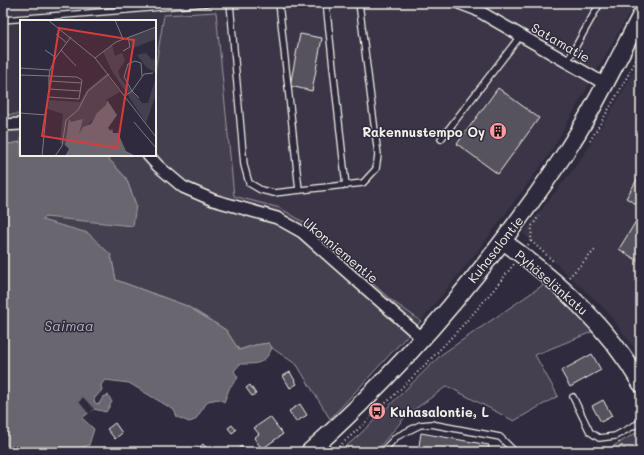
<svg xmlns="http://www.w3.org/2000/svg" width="644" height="455" font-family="Mali,sans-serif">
  <rect width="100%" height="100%" fill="#2f2a3d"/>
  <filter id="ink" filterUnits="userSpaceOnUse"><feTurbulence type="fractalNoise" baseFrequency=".025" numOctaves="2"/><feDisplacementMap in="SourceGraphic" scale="8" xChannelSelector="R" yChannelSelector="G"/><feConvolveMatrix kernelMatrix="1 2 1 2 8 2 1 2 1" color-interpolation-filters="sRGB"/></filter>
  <g filter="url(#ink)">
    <g fill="#3b3647">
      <polygon points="3,3 635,3 549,155 480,248 421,321 391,300 280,208 234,196 216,12 164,15 155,70 155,21 21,21 21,114 3,115"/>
      <polygon points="641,56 641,357 606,310 523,233 579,162 623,92"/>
    </g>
    <g fill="#454050" stroke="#9c989c">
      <polygon points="216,12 234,196 280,208 310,226 391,300 421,321 330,419 297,365 272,348 269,343 255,345 239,350 226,330 187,306 116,280 111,255 42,220 45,217 136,205 126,178 105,155 155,155 155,70 164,15"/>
      <polygon points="21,114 21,142 3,145 3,115"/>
      <polygon points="546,283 594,331 535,355 558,396 514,421 447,386 407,415 375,452 339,452 357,437 442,354"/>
      <polygon points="641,430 641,452 603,452"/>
    </g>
    <path fill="#6a6670" stroke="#a19ea0" d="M21,142V155H105L126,178L136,205L133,226L45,217L42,220L88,233L111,255L116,280L187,306L226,330L239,350L255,345L269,343L272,348C264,365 257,364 240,364L234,371L238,378L230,387L224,402L219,399L208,401L195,420L189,422L177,417L174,410L129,383L105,380L101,385L102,390L94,399L95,403L99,404L103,397L108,395L112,402L106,412L94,409L82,418L94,429L89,445L69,452H3V145Z"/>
    <polygon fill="#2f2a3d" points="83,397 94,409 89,414 79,402"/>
    <g fill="#56525f" stroke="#f4f1e8">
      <polygon points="300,34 322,38 312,91 290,86"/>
      <polygon points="498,88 539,118 498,174 457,144"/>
      <polygon points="641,173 641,207 626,198"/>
      <polygon points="641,213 641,263 619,249"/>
      <polygon points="592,354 601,370 570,387 561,371"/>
      <polygon points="290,372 297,384 290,388 283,376"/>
      <polygon points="250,385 256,394 252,396 246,388"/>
      <polygon points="603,400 612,416 601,422 592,406"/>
      <polygon points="300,404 307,415 296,422 289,411"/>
      <polygon points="270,417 283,434 262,449 254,438 259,434 254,428"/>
      <polygon points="115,423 122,433 115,439 107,429"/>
      <polygon points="232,425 236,430 232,433 228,428"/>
      <polygon points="421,433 489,445 488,452 418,452"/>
      <polygon points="203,444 210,451 196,452 195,451"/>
      <polygon points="241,446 246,452 235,452"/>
    </g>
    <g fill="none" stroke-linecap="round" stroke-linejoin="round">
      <defs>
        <g id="lane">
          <polyline points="125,3 126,10 207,3"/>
          <polyline points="230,3 244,165 249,183 261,190 274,193 363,183 376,169 378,155 359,3"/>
          <polyline points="279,3 299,190"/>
          <polyline points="326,3 346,186"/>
          <polyline points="3,20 126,10"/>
          <polyline points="567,62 600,3"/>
          <polyline points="441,139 521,35"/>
          <polyline points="573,397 590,432 599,438 615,436 641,422"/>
          <polyline points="382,452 396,437 420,425 431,424 500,437 515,452"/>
        </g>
        <g id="street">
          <polyline points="459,3 475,9 605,84"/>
          <polyline points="3,125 21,124"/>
          <polyline points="148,155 158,166 183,187 213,200 277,218 302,232 423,339"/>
        </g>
        <g id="secondary">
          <path d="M503,241C557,280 607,325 641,384"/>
          <path d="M309,452C406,366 490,265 562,158C592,113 616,63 641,15"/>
        </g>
      </defs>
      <use href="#lane" stroke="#f4f1e8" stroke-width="8"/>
      <use href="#street" stroke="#f4f1e8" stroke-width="14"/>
      <use href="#secondary" stroke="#f4f1e8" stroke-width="19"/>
      <g stroke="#f4f1e8" stroke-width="2" stroke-dasharray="1 3" stroke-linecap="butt">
        <polyline points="590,141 620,90 641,51"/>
        <polyline points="531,241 553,261"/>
        <polyline points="528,245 531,240 532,226 539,216"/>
        <polyline points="569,277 595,250"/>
        <polyline points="619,442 626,452"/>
        <path d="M333,452C395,396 463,331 514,264"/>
      </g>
      <use href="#lane" stroke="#2f2a3d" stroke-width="5.5"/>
      <use href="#street" stroke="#2f2a3d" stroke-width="11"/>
      <use href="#secondary" stroke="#2f2a3d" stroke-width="16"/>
    </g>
  </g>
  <defs>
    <symbol id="building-disc" viewBox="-11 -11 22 22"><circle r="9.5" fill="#ff9aa2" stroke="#2f2a3d"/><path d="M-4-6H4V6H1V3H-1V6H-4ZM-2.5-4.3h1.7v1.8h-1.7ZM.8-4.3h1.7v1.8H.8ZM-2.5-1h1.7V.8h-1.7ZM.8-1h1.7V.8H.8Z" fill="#111"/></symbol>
    <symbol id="bus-disc" viewBox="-11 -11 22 22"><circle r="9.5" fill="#ff9aa2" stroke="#2f2a3d"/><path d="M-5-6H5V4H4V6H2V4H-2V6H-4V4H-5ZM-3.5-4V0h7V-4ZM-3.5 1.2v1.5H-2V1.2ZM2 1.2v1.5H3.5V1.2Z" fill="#111"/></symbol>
  </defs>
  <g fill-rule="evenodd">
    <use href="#building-disc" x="488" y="121" width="20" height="20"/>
    <use href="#bus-disc" x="367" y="401" width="20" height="20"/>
  </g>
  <g text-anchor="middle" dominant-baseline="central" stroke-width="3" stroke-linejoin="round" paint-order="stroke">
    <g font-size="13" fill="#f4f1e8" stroke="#2f2a3d">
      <text transform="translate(561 42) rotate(30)">Satamatie</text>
      <text transform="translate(495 249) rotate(-52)">Kuhasalontie</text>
      <text transform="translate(341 250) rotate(40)">Ukonniementie</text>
      <text transform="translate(552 282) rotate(41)">Pyhäselänkatu</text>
    </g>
    <g font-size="13" font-weight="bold" fill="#f4f1e8" stroke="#2f2a3d" text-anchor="end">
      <text x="485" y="131">Rakennustempo Oy</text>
      <text x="390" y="411" text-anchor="start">Kuhasalontie, L</text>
    </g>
    <g font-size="14" font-style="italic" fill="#b6b2b2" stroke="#2f2a3d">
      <text x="69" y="325">Saimaa</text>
    </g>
  </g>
  <g transform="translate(20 20)">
    <rect width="136" height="136" fill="#2f2a3d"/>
    <path d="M136,8V19L113,28L109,17ZM92,25L95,36L102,33L105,41L98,51L101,59L122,83H128L136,57V75L126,103L92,51L83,32ZM126,33L132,40L136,38V53L126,47L117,35ZM86,54L100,72L86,80V85L59,115L48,108L45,125L40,123L43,94L28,89L29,80L60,82L67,70Z" fill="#454050"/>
    <path d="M87,80L97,95L88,108L91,111L92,108L93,113H98L106,131L116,136H45L49,129L45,125L49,99L51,102L63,99L59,114L63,107L71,104L77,93L86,85Z" fill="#6a6670"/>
    <path fill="none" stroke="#7e7a81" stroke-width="1" d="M28,0L75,38L136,117M95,0L103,19M36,14L47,23M25,30L35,37M41,30L56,46M103,31L110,27L108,17M75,38L96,22L136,7M0,48L30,50L36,37L51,17M0,55L29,56L30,50M29,61L62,63M29,69L61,71M105,76L112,71L104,57L108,44L115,41L121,43L122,56M119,78L112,71L124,54L133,53M0,93L26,95L28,77L29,69V56L57,57L62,60L59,79L28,77M114,102L136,128M22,136L26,95M35,136L42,126L46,100L58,90L68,71L89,54"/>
    <path fill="#d93c3b" fill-opacity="0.15" stroke="#d93c3b" stroke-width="2" d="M39,8L114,20L97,128L22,116Z"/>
    <rect width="136" height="136" fill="none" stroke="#f4f1e8" stroke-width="2"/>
  </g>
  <rect width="644" height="455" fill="none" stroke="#2f2a3d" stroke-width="16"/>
  <rect x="8" y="8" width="628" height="439" fill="none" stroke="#f4f1e8" stroke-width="1.5" filter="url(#ink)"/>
</svg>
